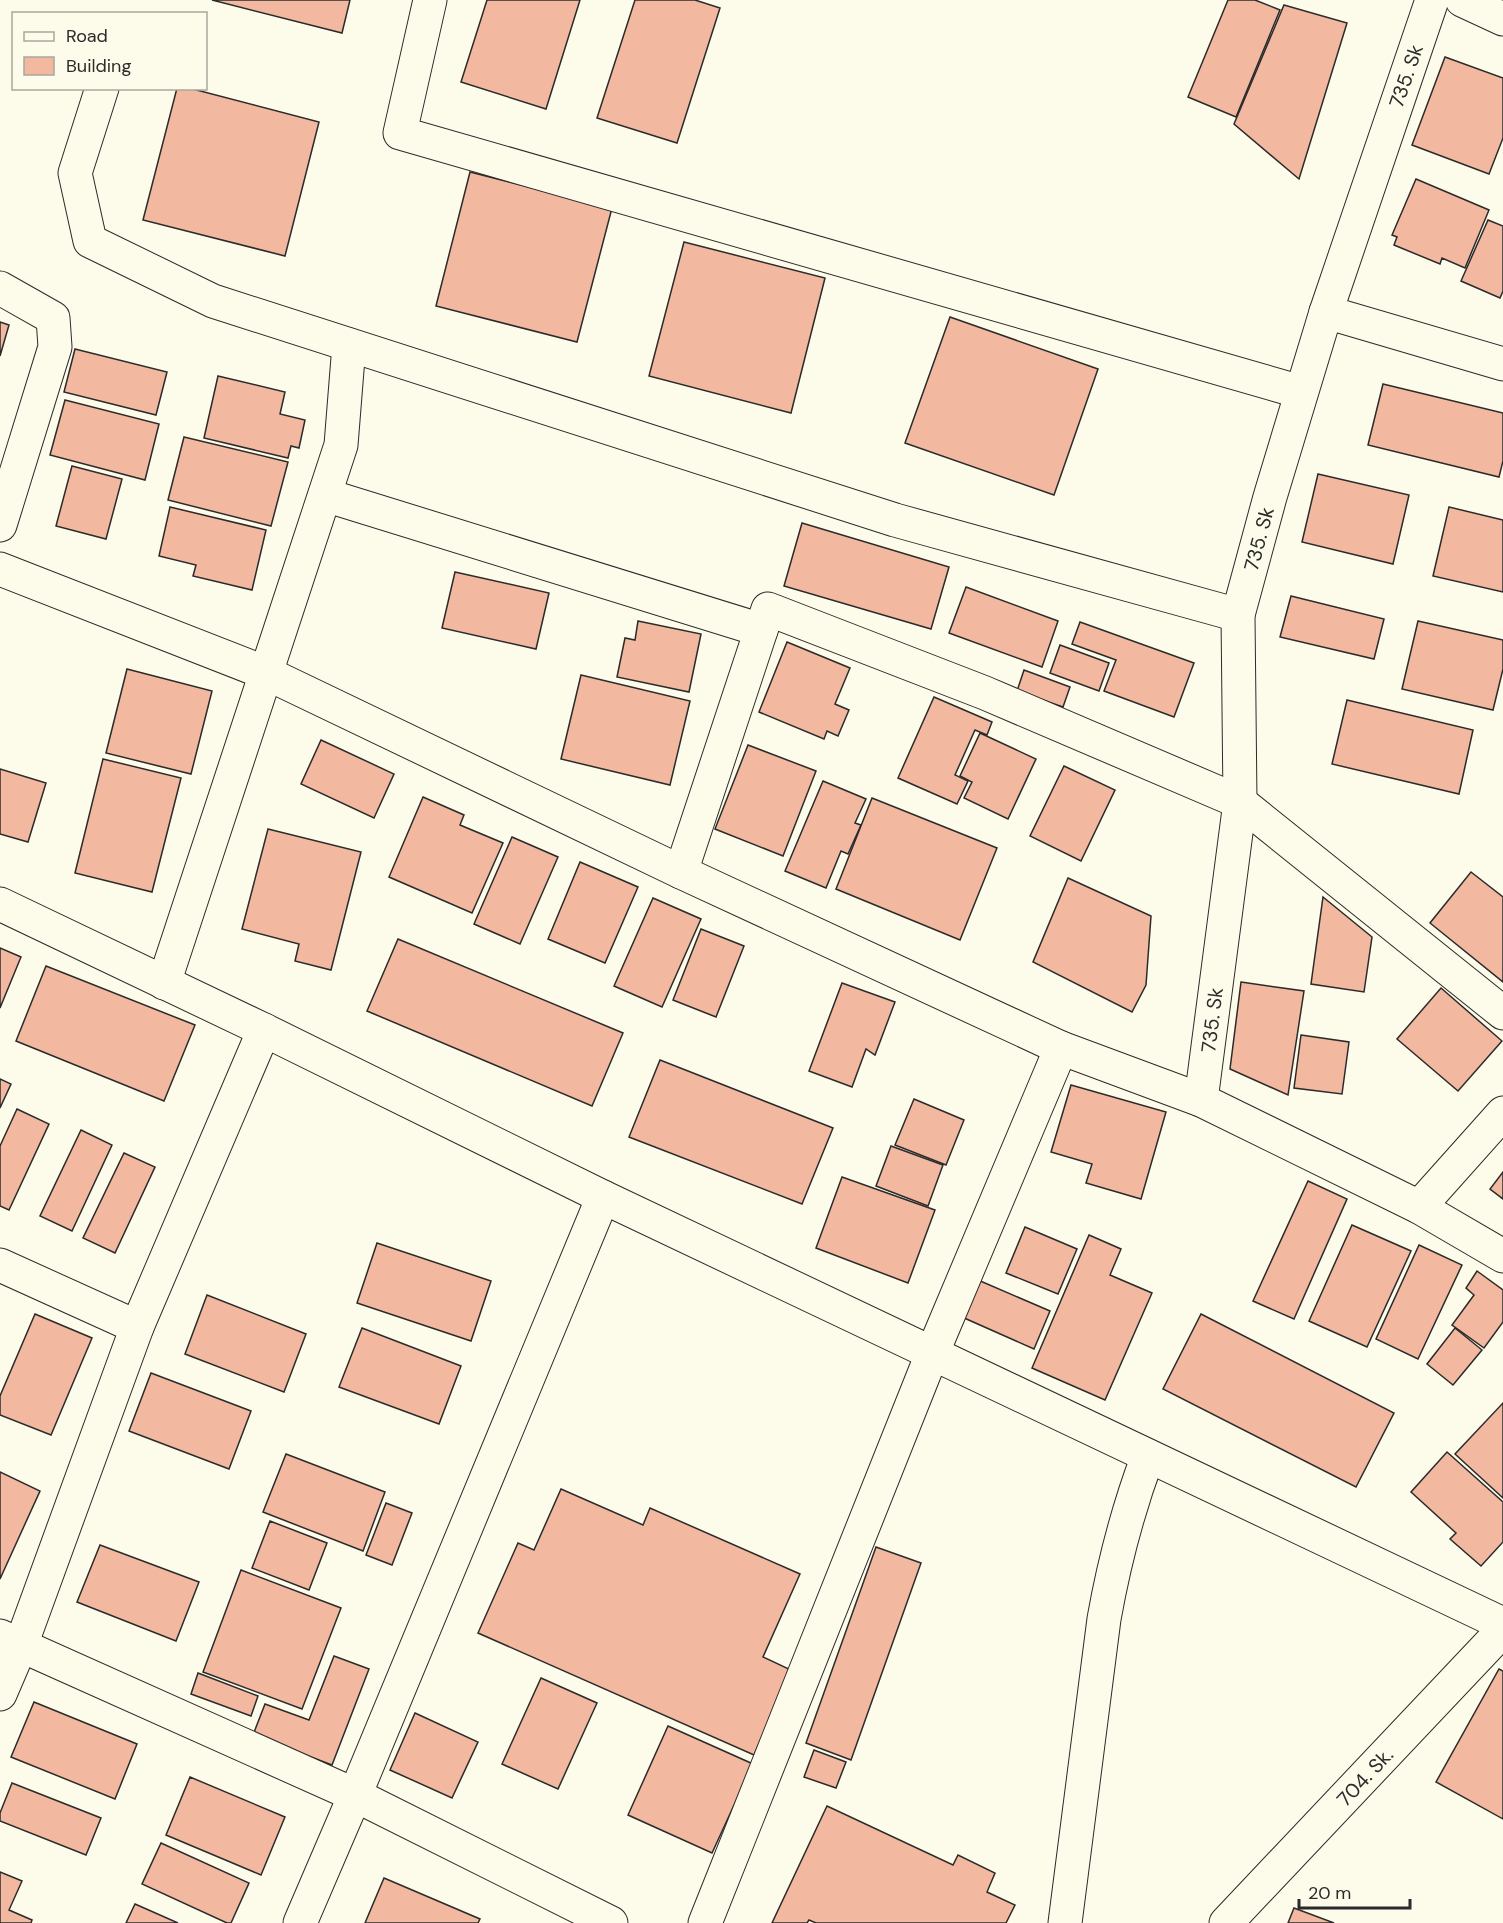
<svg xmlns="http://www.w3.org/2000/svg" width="1503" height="1923" font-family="'DM Sans',sans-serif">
  <rect width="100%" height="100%" fill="#fdfbea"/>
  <g fill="#f2b8a0" stroke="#2b2b2b" stroke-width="1.5">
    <polygon points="212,0 350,0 342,33"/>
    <polygon points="487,0 580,0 546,109 461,82"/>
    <polygon points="635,0 695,0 720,8 677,143 597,118"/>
    <polygon points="1228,0 1255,0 1280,10 1236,117 1188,97"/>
    <polygon points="1284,5 1347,23 1299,179 1234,124"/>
    <polygon points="1445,57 1503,78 1503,138 1489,174 1412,145"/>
    <polygon points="177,88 189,88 319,122 285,256 143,220"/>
    <polygon points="470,172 612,208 577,342 436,306"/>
    <polygon points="1416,179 1489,210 1465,268 1442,258 1440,264 1394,245 1397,237 1392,235"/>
    <polygon points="1488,220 1503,226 1503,291 1500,298 1461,281"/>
    <polygon points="684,242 825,278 791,413 649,376"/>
    <polygon points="950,317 1098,369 1054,495 905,443"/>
    <polygon points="0,322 9,325 0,356"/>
    <polygon points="75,349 167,372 156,415 64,392"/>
    <polygon points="218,376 285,392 280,414 305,420 299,448 291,446 288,458 204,438"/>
    <polygon points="1383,384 1503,413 1503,461 1499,477 1368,445"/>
    <polygon points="65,400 159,424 145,480 50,455"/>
    <polygon points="184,437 288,462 271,526 168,500"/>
    <polygon points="72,466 122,479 106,539 56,526"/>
    <polygon points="1318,474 1409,495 1393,564 1302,542"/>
    <polygon points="170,507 266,530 252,590 193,576 196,565 159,556"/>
    <polygon points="1449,507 1503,520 1503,592 1433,576"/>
    <polygon points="802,523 949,567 931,629 784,586"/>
    <polygon points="455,572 549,593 536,649 442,628"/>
    <polygon points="966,587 1058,621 1042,667 949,633"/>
    <polygon points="1291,596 1384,619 1374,659 1280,637"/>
    <polygon points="638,621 701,634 689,692 617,677 625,638 635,640"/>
    <polygon points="1418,621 1503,640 1503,669 1493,710 1402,689"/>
    <polygon points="1080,622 1194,663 1174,717 1104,691 1116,660 1072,644"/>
    <polygon points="787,642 850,668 835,704 849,710 838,736 827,731 824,739 759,712"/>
    <polygon points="1060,645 1109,663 1099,691 1050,673"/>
    <polygon points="127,669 212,691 191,774 106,753"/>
    <polygon points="1024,670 1070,687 1063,707 1017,691"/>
    <polygon points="581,675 690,701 670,785 561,759"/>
    <polygon points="934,697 992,722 987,735 975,730 955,775 968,781 957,804 898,778"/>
    <polygon points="1347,700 1473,730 1459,794 1332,764"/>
    <polygon points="980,733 1036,759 1008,819 964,798 972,782 960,776"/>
    <polygon points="321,740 394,774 374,818 301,784"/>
    <polygon points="748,745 816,771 783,856 715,829"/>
    <polygon points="103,759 181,778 152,892 75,873"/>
    <polygon points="1064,766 1115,790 1081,861 1030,836"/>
    <polygon points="0,769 46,783 28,842 0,834"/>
    <polygon points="823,781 866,799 855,823 861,825 848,854 841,851 826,888 785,871"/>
    <polygon points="423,797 464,815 460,825 503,843 472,913 389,877"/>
    <polygon points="872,798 997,848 960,940 836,889"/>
    <polygon points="268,829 361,852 331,970 295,961 299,944 242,929"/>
    <polygon points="512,837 558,857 520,944 474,924"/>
    <polygon points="580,862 638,887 605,963 548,939"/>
    <polygon points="1471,872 1503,897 1503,982 1430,923"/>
    <polygon points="1068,878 1151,916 1146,985 1132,1012 1033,962"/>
    <polygon points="1323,897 1372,937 1364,992 1311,984"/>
    <polygon points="653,898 701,919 662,1007 614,986"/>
    <polygon points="701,929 744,946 716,1017 673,1000"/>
    <polygon points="398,939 623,1033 592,1106 367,1011"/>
    <polygon points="0,948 21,957 0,1008"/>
    <polygon points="46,966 195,1025 164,1101 16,1041"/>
    <polygon points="1241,982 1304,991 1288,1095 1230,1069"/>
    <polygon points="842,983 895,1002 875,1055 866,1049 852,1087 809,1071"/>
    <polygon points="1441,988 1502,1041 1458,1091 1397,1039"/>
    <polygon points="1301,1035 1349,1042 1342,1094 1294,1088"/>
    <polygon points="660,1060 833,1128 802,1204 629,1137"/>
    <polygon points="0,1079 11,1084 0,1108"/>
    <polygon points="1071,1085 1166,1112 1141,1199 1086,1183 1092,1164 1051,1152"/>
    <polygon points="914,1099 964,1120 946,1165 895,1145"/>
    <polygon points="17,1109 49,1124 9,1210 0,1206 0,1146"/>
    <polygon points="81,1130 112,1145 72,1231 40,1216"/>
    <polygon points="891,1146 943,1165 928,1206 876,1186"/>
    <polygon points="124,1153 155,1167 115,1253 83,1238"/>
    <polygon points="1503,1172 1503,1199 1490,1189"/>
    <polygon points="842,1177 935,1210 908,1283 816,1248"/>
    <polygon points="1308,1181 1347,1199 1294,1319 1253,1301"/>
    <polygon points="1352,1225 1411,1251 1367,1347 1309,1321"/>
    <polygon points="1025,1227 1077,1249 1058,1294 1006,1273"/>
    <polygon points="1089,1235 1121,1249 1110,1275 1152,1293 1105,1400 1032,1368"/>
    <polygon points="377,1243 491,1281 471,1341 357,1303"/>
    <polygon points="1419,1245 1462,1265 1418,1359 1376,1339"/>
    <polygon points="1477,1271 1503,1290 1503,1322 1484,1348 1452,1325 1474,1295 1466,1288"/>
    <polygon points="978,1280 1050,1311 1034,1349 962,1317"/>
    <polygon points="207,1295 306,1334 284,1392 185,1354"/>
    <polygon points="35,1314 92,1338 51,1435 0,1415 0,1396"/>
    <polygon points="1201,1314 1394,1413 1356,1487 1163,1389"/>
    <polygon points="362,1328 461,1366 439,1424 339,1387"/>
    <polygon points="1455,1328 1482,1350 1453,1385 1427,1364"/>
    <polygon points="151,1373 251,1411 229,1469 129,1431"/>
    <polygon points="1503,1403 1503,1498 1455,1454"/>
    <polygon points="1447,1452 1503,1502 1503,1542 1481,1566 1450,1539 1456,1533 1411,1492"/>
    <polygon points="286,1454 385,1492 363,1551 263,1512"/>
    <polygon points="0,1472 40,1491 0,1579"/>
    <polygon points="561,1489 643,1525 650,1508 800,1574 763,1657 791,1670 754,1755 478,1633 518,1543 534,1550"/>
    <polygon points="386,1503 412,1513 392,1565 366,1555"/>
    <polygon points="270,1521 327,1543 309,1590 252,1568"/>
    <polygon points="100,1545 199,1582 176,1641 77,1602"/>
    <polygon points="876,1547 921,1563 851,1760 806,1743"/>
    <polygon points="241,1570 341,1608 302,1709 203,1672"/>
    <polygon points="334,1656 369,1669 332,1765 253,1735 265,1704 309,1720"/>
    <polygon points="1499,1669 1503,1671 1503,1819 1436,1782"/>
    <polygon points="198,1673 258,1696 251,1716 191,1694"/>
    <polygon points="541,1678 597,1703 558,1789 502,1764"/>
    <polygon points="34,1702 137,1744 115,1799 11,1757"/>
    <polygon points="415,1713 478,1742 452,1798 390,1770"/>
    <polygon points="668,1726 753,1764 712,1853 628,1815"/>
    <polygon points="814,1750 846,1762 836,1788 804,1777"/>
    <polygon points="190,1777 285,1817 261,1875 166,1835"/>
    <polygon points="12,1783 101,1818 86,1855 0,1821 0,1813"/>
    <polygon points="827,1806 953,1865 958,1855 995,1873 987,1892 1015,1905 1006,1923 816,1923 809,1920 807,1923 772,1923"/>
    <polygon points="161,1843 249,1883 231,1923 227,1923 142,1884"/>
    <polygon points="0,1872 22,1881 9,1910 32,1920 31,1923 0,1923"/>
    <polygon points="384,1878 480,1919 478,1923 365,1923"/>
    <polygon points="135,1904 178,1923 126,1923"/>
    <polygon points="1294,1908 1334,1923 1288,1923"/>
  </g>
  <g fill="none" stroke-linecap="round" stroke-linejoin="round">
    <defs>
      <g id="minor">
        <polyline points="430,0 400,133 1301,392"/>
        <polyline points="1462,0 1503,19"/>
        <polyline points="102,88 75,173 90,241 213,301 895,520 1238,615"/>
        <polyline points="0,288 53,318 55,347 0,525"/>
        <polyline points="1326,312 1503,364"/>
        <polyline points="325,495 761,630"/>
        <polyline points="0,569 266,673 681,872 1061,1048 1201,1100 1419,1207 1503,1256"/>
        <polyline points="681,872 768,609 985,693 1240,802 1503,1013"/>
        <polyline points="0,904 264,1030 603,1197 1503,1624"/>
        <polyline points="164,983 341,445 349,345"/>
        <polyline points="1201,1100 1240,802 1238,615 1270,497 1326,312 1432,0"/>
        <polyline points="1419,1207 1503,1113"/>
        <polyline points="0,1265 137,1327"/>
        <polyline points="0,1636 355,1795 611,1923"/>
        <polyline points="0,1694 21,1645 137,1327 264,1030"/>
        <polyline points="300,1923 355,1795 603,1197"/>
        <polyline points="705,1923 932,1354 1061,1048"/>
        <path d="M1065,1923L1104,1619C1114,1563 1128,1509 1148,1456"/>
      </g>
      <polyline id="tertiary" points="1226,1923 1503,1630"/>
    </defs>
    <use href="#minor" stroke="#2b2b2b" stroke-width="35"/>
    <use href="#tertiary" stroke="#2b2b2b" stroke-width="35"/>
    <use href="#minor" stroke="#fdfbea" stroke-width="33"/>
    <use href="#tertiary" stroke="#fdfbea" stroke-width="33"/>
  </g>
  <g text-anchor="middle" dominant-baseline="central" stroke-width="4.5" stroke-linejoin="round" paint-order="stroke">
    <g font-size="20" fill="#2b2b2b" stroke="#fdfbea">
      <text transform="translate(1406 76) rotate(-71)">735. Sk</text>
      <text transform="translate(1259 539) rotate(-75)">735. Sk</text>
      <text transform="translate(1212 1020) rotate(-83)">735. Sk</text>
      <text transform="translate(1365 1777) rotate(-47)">704. Sk.</text>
    </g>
  </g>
  <rect x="12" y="12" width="195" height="78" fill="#fdfbea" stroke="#a9a89e" stroke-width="1.5"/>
  <rect x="24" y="32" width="30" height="9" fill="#fdfbea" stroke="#a9a89e" stroke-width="1.5"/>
  <text x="66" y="42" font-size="18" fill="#2b2b2b">Road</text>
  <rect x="24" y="57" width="30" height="18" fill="#f2b8a0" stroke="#a9a89e" stroke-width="1.5"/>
  <text x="66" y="72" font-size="18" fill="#2b2b2b">Building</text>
  <path d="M1299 1899v9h111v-9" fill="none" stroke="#2b2b2b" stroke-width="3"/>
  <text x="1308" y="1899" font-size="18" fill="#2b2b2b" stroke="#fdfbea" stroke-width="4.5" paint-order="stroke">20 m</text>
</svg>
